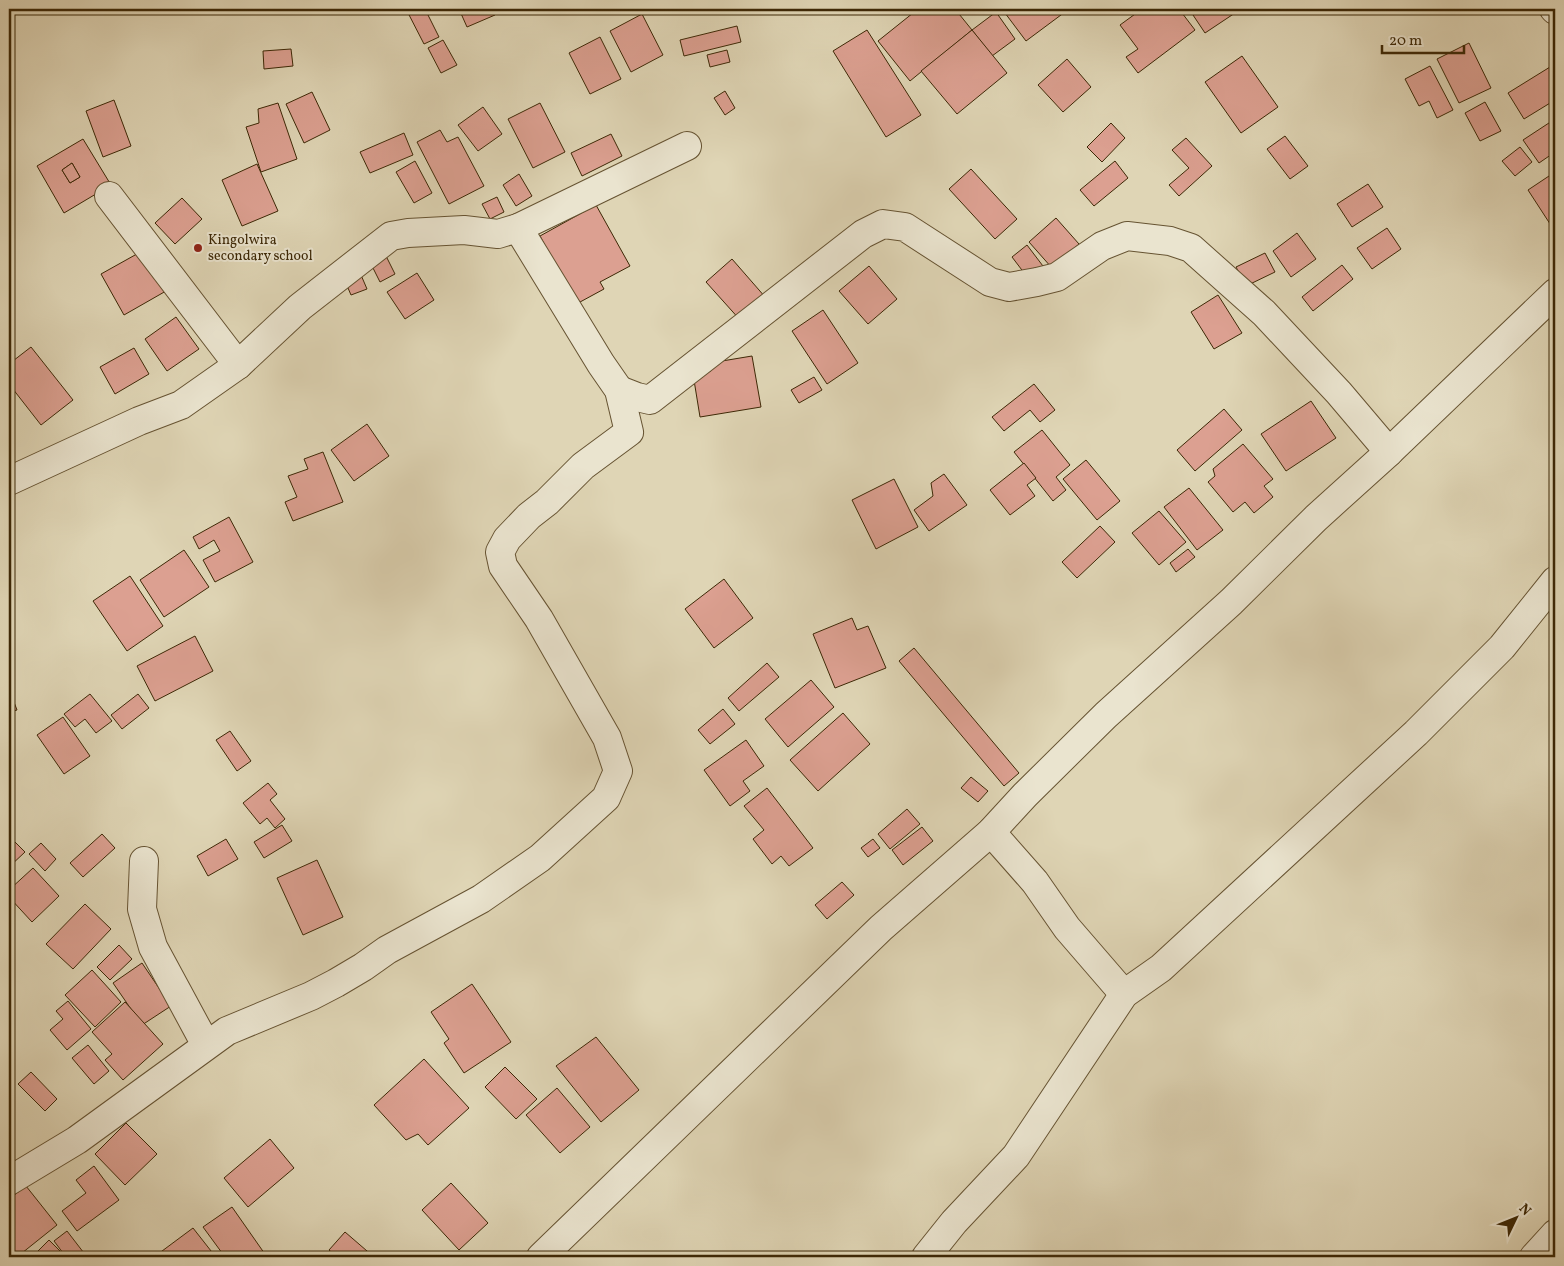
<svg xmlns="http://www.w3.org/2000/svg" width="1564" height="1266" font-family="Vollkorn,serif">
  <rect width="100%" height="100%" fill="#dfd5b5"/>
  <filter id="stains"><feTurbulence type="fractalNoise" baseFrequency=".004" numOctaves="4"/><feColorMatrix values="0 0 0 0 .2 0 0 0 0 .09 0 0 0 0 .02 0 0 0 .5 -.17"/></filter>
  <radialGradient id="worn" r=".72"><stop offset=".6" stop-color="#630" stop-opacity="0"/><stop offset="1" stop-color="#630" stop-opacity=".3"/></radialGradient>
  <g fill="#dca091" stroke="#3d2806" fill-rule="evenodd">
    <polygon points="406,9 425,9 439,37 424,44"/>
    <polygon points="459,9 492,9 495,15 467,27"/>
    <polygon points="918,9 955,9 972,30 910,81 878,41"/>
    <polygon points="1002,9 1069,9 1026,41"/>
    <polygon points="1142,9 1179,9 1195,30 1138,73 1126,57 1138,49 1120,25"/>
    <polygon points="1189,9 1241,9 1205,33"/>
    <polygon points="996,12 1015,39 992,56 972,30"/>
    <polygon points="642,14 663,55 631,72 610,31"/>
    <polygon points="737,26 741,42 684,56 680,40"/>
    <polygon points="867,30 921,115 886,137 833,51"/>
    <polygon points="972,30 1007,73 957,114 921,71"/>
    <polygon points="600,37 621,79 590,94 569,53"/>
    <polygon points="443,40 457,65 441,73 428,48"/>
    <polygon points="1469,43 1491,88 1459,103 1437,59"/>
    <polygon points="291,49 293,66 264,69 263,51"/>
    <polygon points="727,50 730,62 710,67 707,55"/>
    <polygon points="1242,56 1278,107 1241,133 1205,82"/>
    <polygon points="1067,59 1091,87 1063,112 1038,85"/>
    <polygon points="1430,66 1453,110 1437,118 1429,101 1419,106 1405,79"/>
    <polygon points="1550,67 1555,76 1555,100 1524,119 1508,93"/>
    <polygon points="725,91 735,108 725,115 714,98"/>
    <polygon points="312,92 330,130 304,143 286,104"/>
    <polygon points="114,100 131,146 103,157 86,111"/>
    <polygon points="1485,102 1501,131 1480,141 1465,113"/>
    <polygon points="278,103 297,159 261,172 246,127 259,123 258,109"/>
    <polygon points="540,103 565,152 533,168 508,119"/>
    <polygon points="483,107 502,134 478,151 458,125"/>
    <polygon points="1555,119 1555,152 1539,163 1523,140"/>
    <polygon points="1111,123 1125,138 1102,162 1087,147"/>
    <polygon points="440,130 447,142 458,137 484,186 449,204 417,142"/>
    <polygon points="404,133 413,155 370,173 360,152"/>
    <polygon points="611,134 622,156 582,176 571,153"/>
    <polygon points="1285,136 1308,166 1290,179 1267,149"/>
    <polygon points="1186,138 1212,166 1179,196 1169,185 1189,168 1172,150"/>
    <path d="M83,139L111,185L64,213L37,166ZM72,163L80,177L70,183L62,170Z"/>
    <polygon points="1520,147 1532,162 1515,176 1502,161"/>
    <polygon points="415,161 432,193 414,203 396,172"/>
    <polygon points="1115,161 1128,178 1094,206 1080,190"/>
    <polygon points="72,163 80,177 70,183 62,170"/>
    <polygon points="257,164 278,211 242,226 222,180"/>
    <polygon points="971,169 1017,219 995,239 949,189"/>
    <polygon points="1555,172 1555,229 1554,230 1528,190"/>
    <polygon points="519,174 532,196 516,206 503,185"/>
    <polygon points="1368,184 1383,207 1352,227 1337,204"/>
    <polygon points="497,197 504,212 490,219 482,204"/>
    <polygon points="182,198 202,219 175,244 155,223"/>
    <polygon points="596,205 630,266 600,282 604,289 569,308 549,253 540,236"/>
    <polygon points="1056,218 1079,244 1052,268 1029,242"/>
    <polygon points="1387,228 1401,249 1372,269 1357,248"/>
    <polygon points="1297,233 1316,259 1291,277 1273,251"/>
    <polygon points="1027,245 1046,270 1031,282 1012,257"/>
    <polygon points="144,250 166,291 124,315 101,274"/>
    <polygon points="384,252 395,274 380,282 369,260"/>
    <polygon points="1265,253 1275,272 1246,286 1236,267"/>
    <polygon points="732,259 766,298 741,321 706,282"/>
    <polygon points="1342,265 1353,279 1313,311 1302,297"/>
    <polygon points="869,266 897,299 868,324 839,291"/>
    <polygon points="417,273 434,300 405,319 387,292"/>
    <polygon points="361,275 367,289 351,295 345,281"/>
    <polygon points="1218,295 1242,333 1214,349 1191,312"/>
    <polygon points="823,310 858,363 827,384 792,331"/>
    <polygon points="176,317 199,349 167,371 145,339"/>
    <polygon points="31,347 73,400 41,425 9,384 9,364"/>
    <polygon points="134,348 149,374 115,394 100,367"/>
    <polygon points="752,356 761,407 700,417 693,374 711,371 710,363"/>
    <polygon points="814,377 822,390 799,403 791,390"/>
    <polygon points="1034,384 1055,410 1040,422 1030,410 1004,431 992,417"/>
    <polygon points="1311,401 1336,438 1286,471 1261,434"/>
    <polygon points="1224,409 1242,430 1195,471 1177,450"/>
    <polygon points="367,424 389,456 354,481 331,450"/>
    <polygon points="1042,430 1070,465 1056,477 1066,490 1053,501 1014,452"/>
    <polygon points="1243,444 1273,479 1264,486 1273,497 1254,513 1245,502 1233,512 1208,482 1215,476 1213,469"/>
    <polygon points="323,452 343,502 293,521 285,502 297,497 288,476 308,469 304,459"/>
    <polygon points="1086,460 1120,501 1097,520 1063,479"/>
    <polygon points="1024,463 1036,478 1027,485 1035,496 1010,515 990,490"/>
    <polygon points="944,474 967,505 929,531 914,510 933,496 931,483"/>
    <polygon points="894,479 918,527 876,549 852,500"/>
    <polygon points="1189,488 1223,530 1197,550 1164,507"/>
    <polygon points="1159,511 1186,542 1159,565 1132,533"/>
    <polygon points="229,517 253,562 215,582 203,560 220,551 214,540 199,549 193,537"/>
    <polygon points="1100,526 1115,542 1077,578 1062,562"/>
    <polygon points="1188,549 1195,557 1176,572 1170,563"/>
    <polygon points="184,550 209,587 164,617 140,580"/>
    <polygon points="130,576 163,626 127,651 93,601"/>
    <polygon points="724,579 753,618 714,648 685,609"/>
    <polygon points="852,618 857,630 868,626 886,668 835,688 813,634"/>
    <polygon points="195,636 213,671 155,701 137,666"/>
    <polygon points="914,648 1019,773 1004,786 899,661"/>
    <polygon points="767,663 779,677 739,711 728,698"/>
    <polygon points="811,680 834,707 788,747 765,719"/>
    <polygon points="9,689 17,710 9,712"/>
    <polygon points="90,694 112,721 96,733 85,719 75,727 64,714"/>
    <polygon points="138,694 149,708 122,729 111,715"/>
    <polygon points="723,709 735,724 710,744 698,730"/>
    <polygon points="843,713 870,744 818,791 790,760"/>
    <polygon points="63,717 90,756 64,774 37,735"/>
    <polygon points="230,731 251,761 237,771 216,740"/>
    <polygon points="746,740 764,766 743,781 750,791 730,806 704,770"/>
    <polygon points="971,777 988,791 978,802 961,788"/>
    <polygon points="268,783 277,794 270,800 285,819 275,828 267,818 260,824 243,803"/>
    <polygon points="767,788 813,848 789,866 781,856 772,864 753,839 764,830 744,806"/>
    <polygon points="907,809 920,824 890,849 878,834"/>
    <polygon points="282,825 292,841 264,858 254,842"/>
    <polygon points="922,827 933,841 903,865 892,850"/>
    <polygon points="102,834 115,848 83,877 70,863"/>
    <polygon points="11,838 25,852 9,867 9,840"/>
    <polygon points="226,839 238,859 208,876 197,856"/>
    <polygon points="873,839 880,848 868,857 861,848"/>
    <polygon points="41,843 56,859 45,871 29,854"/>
    <polygon points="317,860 343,917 303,935 277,878"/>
    <polygon points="33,868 59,896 32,922 9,897 9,890"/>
    <polygon points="842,882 854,895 827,919 815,905"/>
    <polygon points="85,904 111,929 73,969 46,944"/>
    <polygon points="119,945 132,959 110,980 97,967"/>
    <polygon points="142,963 171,1006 142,1025 113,983"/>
    <polygon points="92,970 121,1002 95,1027 65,995"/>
    <polygon points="472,984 511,1042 464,1073 444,1043 449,1039 431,1012"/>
    <polygon points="68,1001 91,1029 67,1050 50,1030 63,1019 56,1011"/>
    <polygon points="125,1002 163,1044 123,1080 105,1060 112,1054 92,1032"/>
    <polygon points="596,1037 639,1090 601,1122 556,1066"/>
    <polygon points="88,1045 109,1071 94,1084 72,1058"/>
    <polygon points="424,1059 469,1108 428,1145 418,1134 406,1140 374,1105"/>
    <polygon points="505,1067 537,1099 516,1119 485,1087"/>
    <polygon points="31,1072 57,1099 45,1111 18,1084"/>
    <polygon points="557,1088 590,1127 560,1153 526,1115"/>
    <polygon points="126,1123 157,1154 125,1185 95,1154"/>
    <polygon points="270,1139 294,1168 248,1207 224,1178"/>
    <polygon points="94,1166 119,1200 77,1231 62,1211 86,1193 76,1180"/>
    <polygon points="451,1183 488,1223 459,1250 422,1210"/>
    <polygon points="26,1186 57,1225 17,1257 14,1257 9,1251 9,1199"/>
    <polygon points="232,1207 267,1257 225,1257 203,1227"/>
    <polygon points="193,1228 215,1256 213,1257 154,1257"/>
    <polygon points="67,1231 87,1257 66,1257 54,1241"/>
    <polygon points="345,1232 374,1257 337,1257 329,1250"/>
    <polygon points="49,1240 66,1257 32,1257"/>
  </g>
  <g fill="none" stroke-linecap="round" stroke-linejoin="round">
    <defs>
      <g id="street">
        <polyline points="1554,9 1555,10"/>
        <polyline points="109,196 238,365"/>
        <polyline points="619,390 637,397 650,400 863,234 883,224 905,227 990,282 1009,287 1037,282 1057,277 1102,246 1127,236 1170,241 1191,248 1264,313 1339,393 1389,452"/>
        <polyline points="9,481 139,421 181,405 238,365 300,307 391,236 408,233 464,230 498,234 518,228 687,146"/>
        <polyline points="991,832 1035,882 1067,928 1124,994"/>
        <polyline points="144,861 142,909 153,947 206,1045"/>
        <polyline points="9,1181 77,1140 227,1031 311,996 336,983 363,967 387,950 481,899 540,858 606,798 618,771 607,738 539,619 503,566 500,552 507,539 529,516 547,502 583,466 629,432 619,390 601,364 518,228"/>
        <polyline points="541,1257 881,928 991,832 1025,795 1106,715 1231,602 1316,518 1389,452 1555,293"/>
        <polyline points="926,1257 954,1222 1016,1156 1124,994 1161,968 1416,733 1502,647 1555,581"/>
        <polyline points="1534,1257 1555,1234"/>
      </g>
    </defs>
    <use href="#street" stroke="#665332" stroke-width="30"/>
    <use href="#street" stroke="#eae4cf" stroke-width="28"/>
  </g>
  <circle fill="#8f2418" stroke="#eae4cf" stroke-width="2" cx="198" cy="248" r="5"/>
  <g text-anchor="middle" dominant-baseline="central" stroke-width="4" stroke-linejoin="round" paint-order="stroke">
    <g font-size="14" fill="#3d2806" stroke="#eae4cf" text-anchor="start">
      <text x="208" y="240">Kingolwira<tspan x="208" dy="16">secondary school</tspan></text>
    </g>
  </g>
  <rect width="1564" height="1266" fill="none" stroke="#dfd5b5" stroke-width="30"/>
  <rect x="10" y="10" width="1544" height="1246" fill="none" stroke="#3d2806" stroke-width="2.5"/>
  <rect x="15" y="15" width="1534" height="1236" fill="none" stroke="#3d2806"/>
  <g transform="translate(1516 1218) rotate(47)" stroke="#eae4cf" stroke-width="4" paint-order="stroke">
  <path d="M0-4L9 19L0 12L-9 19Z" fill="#3d2806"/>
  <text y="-8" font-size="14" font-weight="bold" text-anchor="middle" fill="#3d2806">N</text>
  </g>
  <path d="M1382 45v8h82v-8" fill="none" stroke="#3d2806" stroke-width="2.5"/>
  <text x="1389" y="45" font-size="15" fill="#3d2806" stroke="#eae4cf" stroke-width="4" paint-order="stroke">20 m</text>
  <rect width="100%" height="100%" filter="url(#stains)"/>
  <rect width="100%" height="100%" fill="url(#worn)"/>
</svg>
